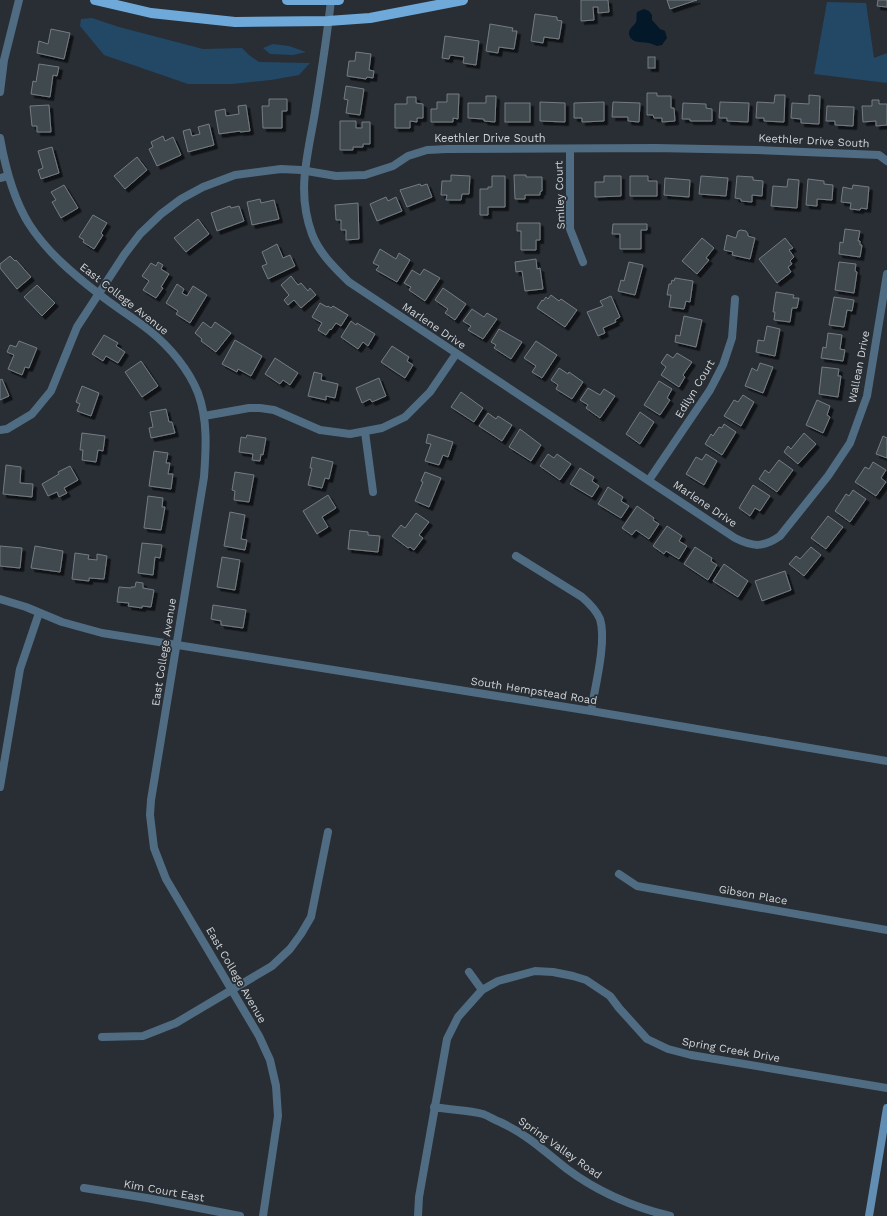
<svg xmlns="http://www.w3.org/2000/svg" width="887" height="1216" font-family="'Work Sans',sans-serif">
  <defs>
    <filter id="shadow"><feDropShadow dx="3.5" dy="3.5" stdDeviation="0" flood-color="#0009"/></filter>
  </defs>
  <rect width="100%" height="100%" fill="#282e34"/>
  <g fill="#234866">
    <polygon points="827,2 866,3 874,58 887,53 887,83 814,74"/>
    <polygon points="92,18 119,27 203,49 242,48 249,55 259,62 310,63 299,75 271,80 232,84 188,84 104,55 80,26 81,19"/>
    <polygon points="273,44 289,46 306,52 293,55 270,54 263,48"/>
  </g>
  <path fill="#031829" d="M644,9L649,11L652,15V20L660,29L665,31L667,38L662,45L657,46C654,45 651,43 648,43C642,42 629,43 629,33C629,28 634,26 636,22C637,19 636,16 637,12Z"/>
  <g fill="#41484e" stroke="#757c83" filter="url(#shadow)">
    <polygon points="581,0 608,0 609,12 598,13 598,7 593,7 594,20 581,21"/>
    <polygon points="667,0 697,0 670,9"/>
    <polygon points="878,0 887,0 887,7 877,6"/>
    <polygon points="535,14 557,17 557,20 562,21 559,39 544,37 543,43 531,41"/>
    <polygon points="490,24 513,28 512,31 517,31 514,49 499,47 498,53 486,51"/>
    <polygon points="51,29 70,33 64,59 37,53 39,41 48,44"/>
    <polygon points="445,36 479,41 476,65 463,63 464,57 450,55 449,59 442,58"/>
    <polygon points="356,52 371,54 369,70 374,71 373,78 367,77 366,79 347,76 349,61 355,61"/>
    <rect x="648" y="57" width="7" height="11"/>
    <polygon points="39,64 59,67 57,76 53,75 50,97 31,94 33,81 36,82"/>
    <polygon points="346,86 364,89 360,115 346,113 348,100 344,99"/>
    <polygon points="647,93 657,93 657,96 671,96 671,108 674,108 675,121 662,122 662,118 654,118 653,115 647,115"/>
    <polygon points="447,94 459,94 458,119 453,118 453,122 431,122 431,109 437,109 437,102 447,102"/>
    <polygon points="775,95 785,95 784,122 764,121 764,118 756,118 757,102 774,103"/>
    <polygon points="809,95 820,96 819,124 801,123 801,119 791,118 792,103 809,104"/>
    <polygon points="486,96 496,96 495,122 484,121 484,119 468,118 468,103 486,103"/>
    <polygon points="407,97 416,97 416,103 423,104 423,118 417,118 417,122 410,121 410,128 395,128 395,104 407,104"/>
    <polygon points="269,99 287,99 287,111 282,111 282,128 263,128 262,106 269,106"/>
    <polygon points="872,100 879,100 879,104 887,104 887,125 876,126 876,121 863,122 862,106 872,106"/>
    <polygon points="540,102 565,103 565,122 540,121"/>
    <polygon points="604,102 604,121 582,122 582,118 574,118 574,103"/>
    <polygon points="613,102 640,103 639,122 628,121 628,117 612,117"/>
    <polygon points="720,102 749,103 748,122 727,121 727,118 719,118"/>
    <rect x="505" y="103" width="25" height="19"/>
    <polygon points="683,103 706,104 706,108 712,109 712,121 690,121 690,119 682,119"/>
    <polygon points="49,105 51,132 37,132 37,126 32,126 30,106"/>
    <polygon points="246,105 250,131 240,132 240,131 219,134 215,111 225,109 226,116 239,114 238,106"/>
    <polygon points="827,106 854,107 853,126 835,125 835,121 826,121"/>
    <polygon points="340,121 356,121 356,128 362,128 362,122 370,122 370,144 363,144 363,147 353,147 353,150 340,150"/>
    <polygon points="209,124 214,145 188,152 183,131 190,129 192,136 200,134 198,127"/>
    <polygon points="163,136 165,141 173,137 181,155 157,166 149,149 153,147 151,142"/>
    <polygon points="52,147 59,173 41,179 38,170 43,168 38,151"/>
    <polygon points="137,157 147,170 125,189 114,176"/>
    <polygon points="451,175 470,176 469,194 462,194 461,200 446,200 447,195 441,195 442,181 451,181"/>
    <polygon points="514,175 526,175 526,177 542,177 542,191 540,192 540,195 525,195 525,199 515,199"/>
    <polygon points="492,176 505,176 505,207 488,207 488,215 480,215 480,189 488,189 488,187 492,187"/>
    <polygon points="604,176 621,176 621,196 595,197 595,182 604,182"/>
    <polygon points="630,176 648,176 648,181 657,181 657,196 630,196"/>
    <polygon points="701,176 728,178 726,196 699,194"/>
    <polygon points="737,176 753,177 753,180 763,181 762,196 752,195 752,202 741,201 741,199 735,198"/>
    <polygon points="665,178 690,180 689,197 664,195"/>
    <polygon points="788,179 799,180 797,208 771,206 773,186 787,187"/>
    <polygon points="808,179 824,181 824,184 833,185 832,200 817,199 817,206 806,205"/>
    <polygon points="420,184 421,186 427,184 432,197 407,207 400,190"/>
    <polygon points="64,185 78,208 61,218 52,202 56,200 51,192"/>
    <polygon points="853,185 869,187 867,209 861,208 860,210 850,209 851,203 841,202 843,187 852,189"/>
    <polygon points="386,197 388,201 396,197 402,211 377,221 370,204"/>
    <polygon points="260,199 261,203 274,200 279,219 252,225 247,202"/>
    <polygon points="358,203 359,239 346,240 346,230 341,230 341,220 336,220 335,205"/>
    <polygon points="230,206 231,208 239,206 244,221 217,231 211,213"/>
    <polygon points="93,215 107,223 101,233 103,235 94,249 83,242 84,240 79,237"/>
    <polygon points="198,219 209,234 186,252 174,238"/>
    <polygon points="517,223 540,223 540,240 536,240 536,250 521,250 521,231 517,231"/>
    <polygon points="613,224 647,224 647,230 641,230 641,249 620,249 620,234 612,234"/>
    <polygon points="845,229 860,231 858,241 860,241 860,245 862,245 860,257 839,254 840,242 843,243"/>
    <polygon points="741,230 746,231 748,234 748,236 755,238 750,259 732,255 733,252 724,250 727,235 736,238 738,231"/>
    <polygon points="702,238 714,248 706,258 709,260 697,274 682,261"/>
    <polygon points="785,238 793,248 789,250 794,257 790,261 792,264 788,267 791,272 777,283 759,259"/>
    <polygon points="277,244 283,258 290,255 295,266 268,279 262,266 267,264 262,252"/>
    <polygon points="380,249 396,259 399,253 410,260 397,282 376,270 379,266 373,263"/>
    <polygon points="10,256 15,261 16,260 31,277 17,289 0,268 0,264"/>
    <polygon points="536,259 537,269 540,268 543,289 525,291 522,271 516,272 515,262"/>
    <polygon points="158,262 163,265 161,269 169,274 161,287 163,288 156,298 143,290 149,281 142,276 151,263 156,266"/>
    <polygon points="629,262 643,265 635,295 618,291 621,280 624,281"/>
    <polygon points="839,262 856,264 855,271 857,272 854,293 835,290"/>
    <polygon points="424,269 440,278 425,301 409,290 411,287 404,283 412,270 420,275"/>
    <polygon points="291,276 298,285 301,283 308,291 310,288 316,295 301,308 294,300 288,305 284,300 289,295 281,285"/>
    <polygon points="675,278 693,281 690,302 686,301 684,309 669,307 671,295 667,295 669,284 671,284 672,280 674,281"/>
    <polygon points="177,284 184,289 182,293 187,296 193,286 207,295 190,323 176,314 178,311 166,303"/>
    <polygon points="37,285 55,303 42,316 24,297"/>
    <polygon points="443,288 466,304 455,320 445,313 448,309 435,300"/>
    <polygon points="776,292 794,295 793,298 799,298 797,308 792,308 790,322 774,320 775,312 773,312"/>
    <polygon points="551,295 559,301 561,299 577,310 565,327 537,308 542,300 543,301 546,297 548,299"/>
    <polygon points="611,296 620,317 615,320 616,322 603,328 605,333 598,336 587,312 603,306 600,301"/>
    <polygon points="834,297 854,300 852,311 847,310 844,327 829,325"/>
    <polygon points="320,303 327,307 328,306 331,308 333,306 348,315 341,326 336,323 331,330 330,329 326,335 318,330 322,323 312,317"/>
    <polygon points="472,309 484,317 487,313 497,319 483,339 468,330 471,326 463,321"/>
    <polygon points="684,316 702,320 696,347 675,342 676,335 680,336"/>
    <polygon points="351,321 356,325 357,323 375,334 368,346 363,342 358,349 341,337"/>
    <polygon points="203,322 211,328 215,322 231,333 216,352 201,341 202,339 195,333"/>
    <polygon points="767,326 780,329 775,356 756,352 758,340 764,341"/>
    <polygon points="499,329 522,342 511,359 494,348 496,345 491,342"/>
    <polygon points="828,333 842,335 840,349 845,350 843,361 821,358 823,347 826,348"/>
    <polygon points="104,335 118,343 116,346 125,352 118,363 106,356 103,361 92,354"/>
    <polygon points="235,340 262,356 251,376 238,369 237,372 222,364"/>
    <polygon points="19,341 37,348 29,368 25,367 22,375 8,369 14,355 7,352 10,345 16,347"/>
    <polygon points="536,341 557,355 542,378 532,372 536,366 524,358"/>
    <polygon points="392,346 409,357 407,361 413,365 405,378 381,362"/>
    <polygon points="677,353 692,362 683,375 685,377 679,387 661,375 666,367 661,363 667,354 673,358"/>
    <polygon points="275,358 298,373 290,385 283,380 280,384 265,374"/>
    <polygon points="141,361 158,386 142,397 125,372"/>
    <polygon points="760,363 773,367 763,393 745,386 752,368 757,371"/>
    <polygon points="822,367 839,369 838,376 841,376 838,397 819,394"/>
    <polygon points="559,368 568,374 569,372 583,382 572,399 556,389 558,385 551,380"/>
    <polygon points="314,372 322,374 321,380 338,384 335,398 326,396 326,400 308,396"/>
    <polygon points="379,378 386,396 372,402 370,399 362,403 356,388"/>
    <polygon points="2,379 9,396 0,400 0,380"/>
    <polygon points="659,381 672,389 667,398 670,400 660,415 644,405"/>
    <polygon points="82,386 99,393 91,416 77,411 80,404 76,402"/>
    <polygon points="588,388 600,395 604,389 615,396 600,418 586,408 588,405 580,400"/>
    <polygon points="461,392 483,408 474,422 451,407"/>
    <polygon points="743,395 754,402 741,426 724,416 734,400 738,402"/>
    <polygon points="817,400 830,406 827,415 830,417 823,433 806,425"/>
    <polygon points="166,409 169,422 172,422 175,433 151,438 149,428 153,427 150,412"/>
    <polygon points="640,412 654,422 640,444 626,434"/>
    <polygon points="488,413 496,419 498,416 512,425 502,441 479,426"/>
    <polygon points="724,424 736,432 722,455 705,444 711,434 713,436 719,427 722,428"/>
    <polygon points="520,429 541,445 531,461 509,447"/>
    <polygon points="82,433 105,436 103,451 98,450 96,462 82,460 83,450 80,450"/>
    <polygon points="804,433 816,444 798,464 784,452 788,446 791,449"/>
    <polygon points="428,434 453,442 448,457 443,455 439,465 425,461 431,444 426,443"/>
    <polygon points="247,435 266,438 263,455 261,454 260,461 252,460 253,454 239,452 241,437 246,438"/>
    <polygon points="883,436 887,438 887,458 876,454"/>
    <polygon points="154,451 168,453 166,463 170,463 168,474 173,474 171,489 149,486"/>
    <polygon points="548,454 554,458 557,454 571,464 560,480 540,466"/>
    <polygon points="706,454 717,461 704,485 686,474 696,457 702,460"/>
    <polygon points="312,457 333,462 329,479 325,478 322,488 308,485 312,468 310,468"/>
    <polygon points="779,460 793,470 777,492 759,479 765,470 769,473"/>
    <polygon points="873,462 886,470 881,478 886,482 876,496 855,482 865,467 869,469"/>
    <polygon points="6,465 21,467 20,483 33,484 32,497 3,494"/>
    <polygon points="70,466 78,480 64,488 67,493 59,497 57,492 48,496 42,484 59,474 58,472"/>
    <polygon points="580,468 594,477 592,481 599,486 592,497 570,484"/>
    <polygon points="235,472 254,475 249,502 234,500 235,491 232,490"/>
    <polygon points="425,472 441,478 429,507 415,501 423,482 421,481"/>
    <polygon points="753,485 770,496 760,511 755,508 750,516 739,508"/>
    <polygon points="608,487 623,497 621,501 629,506 621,518 598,504"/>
    <polygon points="853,490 866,499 850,522 835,511 846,494 849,496"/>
    <polygon points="328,495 336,508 322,517 328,527 317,534 303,511"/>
    <polygon points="148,496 163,498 162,507 165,507 161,530 144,528"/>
    <polygon points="637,506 654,518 653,520 659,524 649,539 636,530 632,535 622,528"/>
    <polygon points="230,512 245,515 241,539 247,540 245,550 224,546"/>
    <polygon points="416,513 429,522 419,535 423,538 414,550 410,547 408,548 392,536 401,525 405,528"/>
    <polygon points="828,516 843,527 826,549 811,538"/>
    <polygon points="667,526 682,536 679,541 687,546 679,559 666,551 664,554 653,546"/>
    <polygon points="350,530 368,532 368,535 380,536 378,552 348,549"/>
    <polygon points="142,543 162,545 160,558 155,557 153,575 138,573"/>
    <polygon points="0,546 22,548 20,568 0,566"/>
    <polygon points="35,546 63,551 60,572 31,568"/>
    <polygon points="695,547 712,558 711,561 717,565 708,580 684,564"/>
    <polygon points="811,547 821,555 804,576 789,564 796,556 800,559"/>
    <polygon points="75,553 89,555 88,559 97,560 97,554 107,556 104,579 89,578 89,581 72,579"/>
    <polygon points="222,557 240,560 235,590 217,587"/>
    <polygon points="724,564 748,581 738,597 713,581"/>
    <polygon points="785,571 791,590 762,601 755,581"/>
    <polygon points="136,582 143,583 143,588 154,590 151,607 142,606 142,608 128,606 129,603 117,602 119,587 131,588 131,587 135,587"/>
    <polygon points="213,605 246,610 243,628 221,625 221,621 211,619"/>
  </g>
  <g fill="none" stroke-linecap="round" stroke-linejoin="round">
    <g stroke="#506c83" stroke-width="8">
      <path d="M331,0C327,37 321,75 315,112C308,155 296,191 312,234C319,253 335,268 349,282L735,538C753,547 763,548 780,536L828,476L850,443L867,396L887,274"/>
      <polyline points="0,92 4,60 19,0"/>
      <path d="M0,138C5,166 14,200 29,224C47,252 73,274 99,294C115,307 134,318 150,331C170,347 189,370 198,393C208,420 206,449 204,477L151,800L150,815L154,848L166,879L259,1036L270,1060L276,1086L278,1116L263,1216"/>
      <polyline points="570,149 570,229 583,262"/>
      <polyline points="0,178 8,176"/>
      <polyline points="204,416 249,408 260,408 274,410 320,430 350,434 382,428 405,417 430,392 456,354"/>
      <polyline points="0,430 7,429 32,414 51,391 77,327 124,255 140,234 161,214 181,199 203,187 235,175 281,169 301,170 336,176 365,175 393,166 408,156 427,150 447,149 655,148 757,150 879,155 887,161"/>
      <polyline points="365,432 373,492"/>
      <polyline points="649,480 710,390 723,365 732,338 735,299"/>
      <path d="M516,556L582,597C589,603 596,610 600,619C607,641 595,687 591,711"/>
      <polyline points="0,787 20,669 39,613"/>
      <polyline points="619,874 637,886 887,930"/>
      <polyline points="469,972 482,990"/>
      <polyline points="102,1037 143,1036 176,1023 272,966 290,949 301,934 311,917 328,832"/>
      <path d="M434,1107C450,1110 468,1110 483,1114C489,1116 494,1120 500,1122C528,1135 544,1151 567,1169C598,1192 633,1207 670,1216"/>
      <polyline points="84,1188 147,1198 240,1216"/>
      <polyline points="418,1216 419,1197 447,1039 458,1017 482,990 498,981 535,971 553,972 573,976 586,980 610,996 619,1008 647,1039 668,1049 691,1055 887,1088"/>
    </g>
    <polyline stroke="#506c83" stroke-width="8" points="0,599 26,607 62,622 102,633 591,711 887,761"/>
    <polyline stroke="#628eb3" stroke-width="8" points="869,1216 887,1108"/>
    <g stroke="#6fa9d9" stroke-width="10">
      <polyline points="95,0 151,13 235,22 328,21 370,18 463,0"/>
      <polyline points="287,0 339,0"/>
    </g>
  </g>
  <g text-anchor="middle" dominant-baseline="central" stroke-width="3.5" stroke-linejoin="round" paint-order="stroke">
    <g font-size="11" fill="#d0d5d8" stroke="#282e34">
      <text x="490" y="138">Keethler Drive South</text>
      <text transform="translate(814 141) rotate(3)">Keethler Drive South</text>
      <text transform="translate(560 195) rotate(-92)">Smiley Court</text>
      <text transform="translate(124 299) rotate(38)">East College Avenue</text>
      <text transform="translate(434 326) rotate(34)">Marlene Drive</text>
      <text transform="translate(859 367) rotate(-79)">Wallean Drive</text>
      <text transform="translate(695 389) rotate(-59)">Edilyn Court</text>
      <text transform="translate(705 504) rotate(34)">Marlene Drive</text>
      <text transform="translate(164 652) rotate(-81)">East College Avenue</text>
      <text transform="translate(534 691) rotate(9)">South Hempstead Road</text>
      <text transform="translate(753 895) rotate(10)">Gibson Place</text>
      <text transform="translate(236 975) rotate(60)">East College Avenue</text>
      <text transform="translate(731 1050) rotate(10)">Spring Creek Drive</text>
      <text transform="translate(560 1148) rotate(35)">Spring Valley Road</text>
      <text transform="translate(164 1191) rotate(10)">Kim Court East</text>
    </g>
  </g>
</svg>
